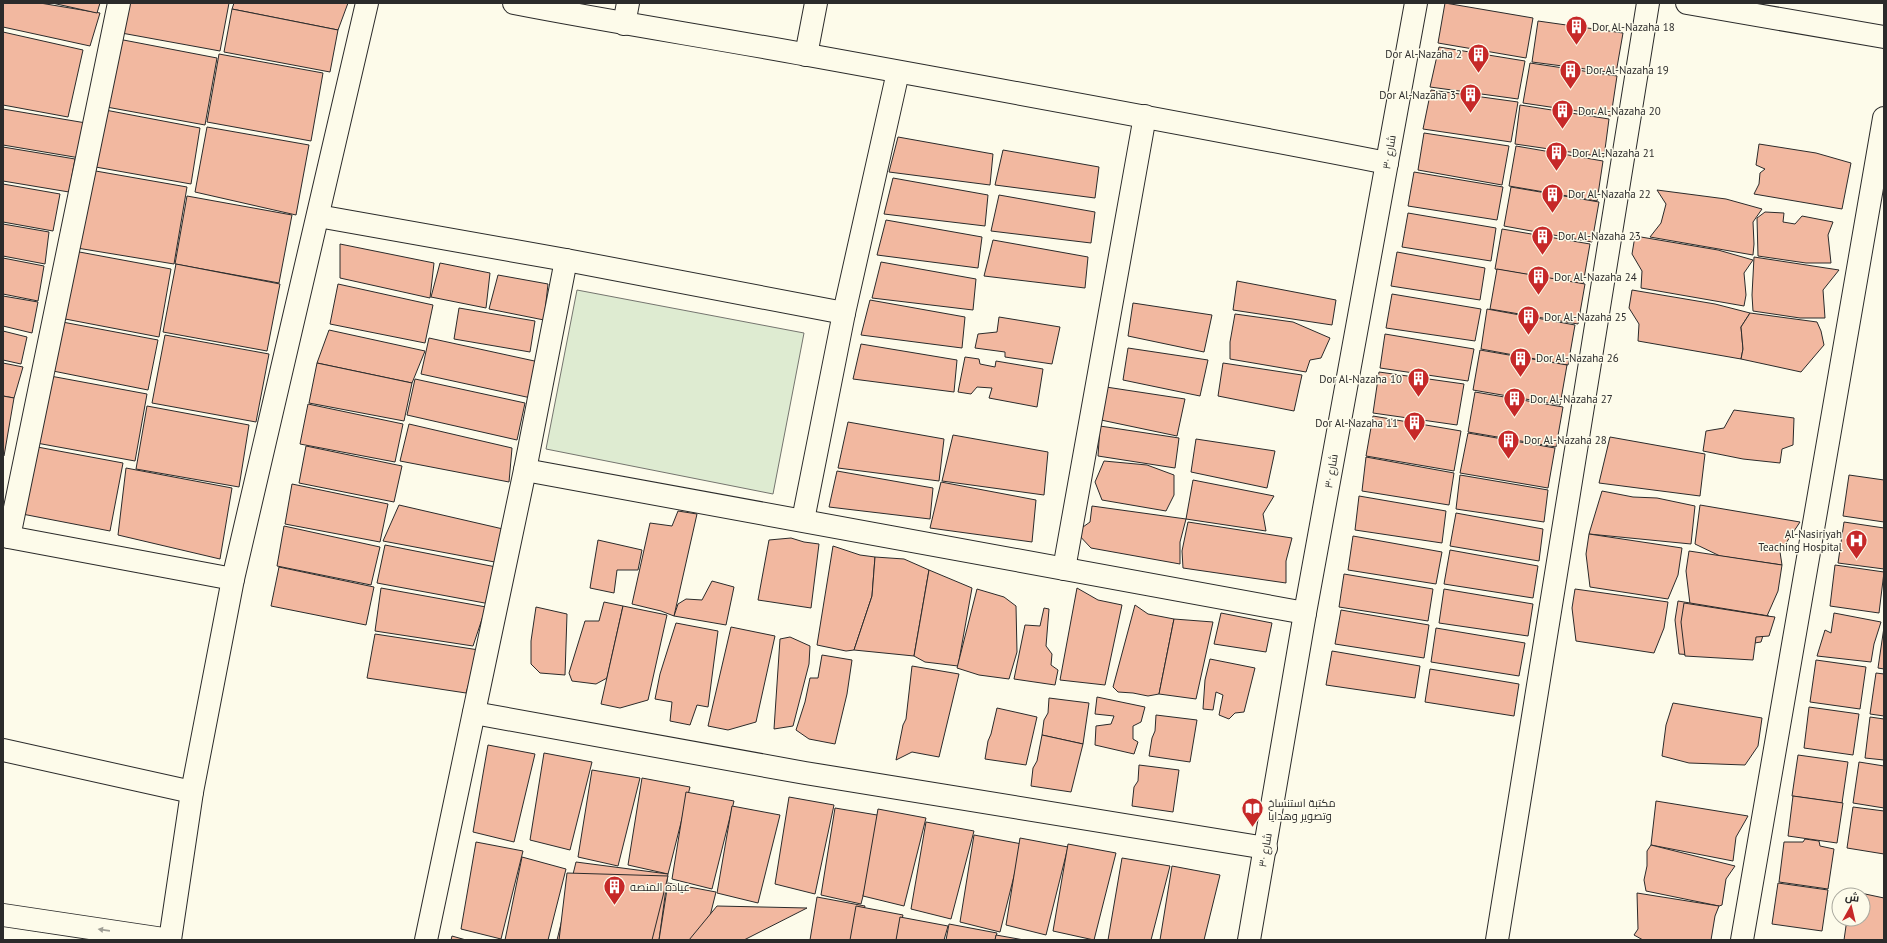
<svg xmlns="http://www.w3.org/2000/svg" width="1887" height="943" font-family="'PT Sans',Cairo,sans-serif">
  <rect width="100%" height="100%" fill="#fdfbea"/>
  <polygon fill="#deebd1" stroke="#74746e" points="577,290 804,333 773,494 546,449"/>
  <g fill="#f2b8a0" stroke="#2b2b2b">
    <polygon points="3,3 40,3 100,13 90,46 3,27"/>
    <polygon points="52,3 100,3 97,13"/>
    <polygon points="121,3 229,3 220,51 116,32"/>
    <polygon points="234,3 348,3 338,30 232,9"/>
    <polygon points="1445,3 1533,18 1526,58 1438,43"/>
    <polygon points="232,9 338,30 330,72 224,52"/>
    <polygon points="1538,21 1623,33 1616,73 1532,62"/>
    <polygon points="3,32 83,50 68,117 3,105"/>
    <polygon points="113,38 217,58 205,125 101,106"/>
    <polygon points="1439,47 1525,61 1518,99 1430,87"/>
    <polygon points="219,54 323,73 311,141 207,122"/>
    <polygon points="1530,63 1617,76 1611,116 1523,103"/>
    <polygon points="1431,90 1518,102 1511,142 1423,129"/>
    <polygon points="1520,105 1609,119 1604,157 1515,144"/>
    <polygon points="3,109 86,123 80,158 3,145"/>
    <polygon points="100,109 200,128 191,184 90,166"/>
    <polygon points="207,127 309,145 296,215 195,192"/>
    <polygon points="1424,133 1509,146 1502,185 1418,170"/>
    <polygon points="898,137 993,154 990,185 889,172"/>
    <polygon points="1759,144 1816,153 1851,163 1842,209 1754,194 1759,184 1760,173 1765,169 1756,165"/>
    <polygon points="1516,146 1603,161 1597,201 1509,186"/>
    <polygon points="3,147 75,159 69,192 3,181"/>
    <polygon points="1003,150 1099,167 1095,198 995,185"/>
    <polygon points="90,170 187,187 174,264 77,248"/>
    <polygon points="1414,172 1503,187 1497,220 1408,206"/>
    <polygon points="893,178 988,195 985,226 884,214"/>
    <polygon points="3,184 60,194 53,231 3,222"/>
    <polygon points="1511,187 1599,202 1592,242 1504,226"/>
    <polygon points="1657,190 1726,199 1762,209 1753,222 1754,244 1753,255 1650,237 1661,223 1666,204"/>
    <polygon points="999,195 1095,212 1091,243 991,231"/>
    <polygon points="187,196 292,215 279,283 175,264"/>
    <polygon points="1765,212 1784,213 1783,222 1795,224 1802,216 1833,222 1828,235 1831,263 1806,263 1758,256 1757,218"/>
    <polygon points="1408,213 1496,228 1491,261 1402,247"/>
    <polygon points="886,220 982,237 978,268 877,255"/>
    <polygon points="3,224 49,232 45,264 3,256"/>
    <polygon points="1502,229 1590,244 1583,284 1495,269"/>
    <polygon points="1635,236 1718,250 1753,260 1744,273 1746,295 1744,306 1641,288 1642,271 1632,254"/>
    <polygon points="993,240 1088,257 1085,288 984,276"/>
    <polygon points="340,244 434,263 430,298 340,278"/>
    <polygon points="74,251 171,269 159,337 60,318"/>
    <polygon points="1397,252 1485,268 1480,300 1391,286"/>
    <polygon points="1754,257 1839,270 1823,290 1825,318 1800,318 1753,311 1752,295"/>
    <polygon points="3,258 44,266 38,301 3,294"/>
    <polygon points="881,262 976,279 973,310 872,298"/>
    <polygon points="440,263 490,273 486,308 431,297"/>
    <polygon points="176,264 280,284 267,351 163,332"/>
    <polygon points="1497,269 1585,284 1578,324 1490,309"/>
    <polygon points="498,275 548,284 544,320 489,309"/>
    <polygon points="1237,281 1336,300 1332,325 1233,310"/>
    <polygon points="338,284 433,305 425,343 330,324"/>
    <polygon points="1632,290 1715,304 1750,313 1741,327 1743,349 1741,359 1638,341 1639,324 1629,308"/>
    <polygon points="1392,294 1481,309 1475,341 1386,328"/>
    <polygon points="3,296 38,302 32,333 3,326"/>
    <polygon points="870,300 965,317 962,348 861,335"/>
    <polygon points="1133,303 1212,315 1204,352 1128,336"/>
    <polygon points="459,308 535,321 530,352 454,339"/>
    <polygon points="1487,309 1575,325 1568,365 1481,349"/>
    <polygon points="1750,313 1817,322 1821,331 1824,345 1801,372 1741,359 1743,349 1741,327"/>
    <polygon points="1235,314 1293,322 1330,338 1321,358 1310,360 1306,372 1230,359 1230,342"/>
    <polygon points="999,317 1060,327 1052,364 1005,357 1005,352 975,348 978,334 997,332"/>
    <polygon points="57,321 158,340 148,390 48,370"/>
    <polygon points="329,330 425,351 412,383 317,363"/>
    <polygon points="3,331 27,337 21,364 3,360"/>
    <polygon points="1385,334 1474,349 1468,381 1380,368"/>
    <polygon points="165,335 269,354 256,422 152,403"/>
    <polygon points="429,338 539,362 531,398 421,374"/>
    <polygon points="861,344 957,360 954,392 853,379"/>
    <polygon points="1128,348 1208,360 1200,396 1123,380"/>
    <polygon points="1480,350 1567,365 1560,405 1473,390"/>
    <polygon points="965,357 979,359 980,364 995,367 996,361 1043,369 1037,407 989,398 992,388 977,387 971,394 958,392"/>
    <polygon points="3,363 23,367 14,398 3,396"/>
    <polygon points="317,363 412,383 404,421 309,403"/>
    <polygon points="1223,363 1302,375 1294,411 1218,396"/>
    <polygon points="1379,372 1464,384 1457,425 1373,413"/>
    <polygon points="45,375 147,394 135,461 31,442"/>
    <polygon points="415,379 525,403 517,440 407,415"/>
    <polygon points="1106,387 1185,399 1177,436 1101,420"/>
    <polygon points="1475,392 1563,407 1556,447 1468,432"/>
    <polygon points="3,396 14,398 4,456 3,456"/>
    <polygon points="308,404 403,424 395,462 300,444"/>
    <polygon points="147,406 249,425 239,487 136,469"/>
    <polygon points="1734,410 1794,418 1793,445 1782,449 1780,463 1743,459 1703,451 1706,431 1724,428"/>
    <polygon points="1373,416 1461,431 1454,471 1366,456"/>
    <polygon points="848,422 944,439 939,481 838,468"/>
    <polygon points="409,424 512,448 509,482 400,461"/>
    <polygon points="1100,426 1179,438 1175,468 1098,456"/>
    <polygon points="1468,433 1555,448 1548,488 1460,473"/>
    <polygon points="953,435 1048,452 1044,495 942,481"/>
    <polygon points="1610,437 1705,454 1700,496 1599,483"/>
    <polygon points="1196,439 1275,451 1267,488 1191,472"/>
    <polygon points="32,446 123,463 110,531 17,513"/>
    <polygon points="306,446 402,466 394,502 299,483"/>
    <polygon points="1366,457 1454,473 1449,505 1362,491"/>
    <polygon points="1104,461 1147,465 1174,475 1174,495 1166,511 1102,500 1095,482"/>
    <polygon points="126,468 232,488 220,559 118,535"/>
    <polygon points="837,471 933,488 930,519 829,507"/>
    <polygon points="1460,475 1548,490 1544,522 1456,509"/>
    <polygon points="1849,475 1884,480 1884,522 1843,516"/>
    <polygon points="1193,480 1274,496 1263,514 1266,531 1186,519"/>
    <polygon points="941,482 1036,500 1032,542 930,528"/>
    <polygon points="292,484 388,504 380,542 285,524"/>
    <polygon points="1602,491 1633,497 1657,498 1695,506 1691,544 1589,534"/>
    <polygon points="1359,496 1446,511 1442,543 1355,530"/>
    <polygon points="399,505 503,529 500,563 383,541"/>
    <polygon points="1700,505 1800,522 1780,552 1782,565 1720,556 1695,544"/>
    <polygon points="1092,506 1186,519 1180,542 1180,564 1091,548 1076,532 1090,522"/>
    <polygon points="678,511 697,514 674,616 661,611 632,604 650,523 672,526"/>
    <polygon points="1456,513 1543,529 1539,561 1450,546"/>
    <polygon points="1188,522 1292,538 1286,561 1286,583 1183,568 1182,551"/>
    <polygon points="1844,522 1884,528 1884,569 1838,563"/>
    <polygon points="284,526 380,547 371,585 277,566"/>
    <polygon points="1589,534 1682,548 1678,575 1668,599 1590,587 1586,554"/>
    <polygon points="1353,536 1442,552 1436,584 1348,570"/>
    <polygon points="791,538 804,542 819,544 811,608 758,600 769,540"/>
    <polygon points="598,540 642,550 638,570 617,570 614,593 590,588"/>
    <polygon points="385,545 496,567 490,604 377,583"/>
    <polygon points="833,546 860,555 875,557 872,596 854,650 846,651 817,645"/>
    <polygon points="1450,550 1538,566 1533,598 1444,584"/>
    <polygon points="1689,551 1782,565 1778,591 1767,616 1690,604 1686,571"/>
    <polygon points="875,557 904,559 929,570 914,656 854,650 872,596"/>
    <polygon points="1835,565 1884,572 1879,613 1830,606"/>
    <polygon points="279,567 374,587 366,625 271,606"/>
    <polygon points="929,570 972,588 958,666 925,662 914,656"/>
    <polygon points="1344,574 1433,589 1428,621 1339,607"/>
    <polygon points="712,581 734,587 726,625 674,616 678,604 686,599 702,600"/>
    <polygon points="381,588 486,607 473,646 375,631"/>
    <polygon points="1077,588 1098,600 1122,605 1105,685 1060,680"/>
    <polygon points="977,589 1004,597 1016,606 1017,652 1009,679 979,675 957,668"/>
    <polygon points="1444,589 1533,604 1528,636 1439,623"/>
    <polygon points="1575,589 1668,602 1664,628 1654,653 1576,641 1572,608"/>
    <polygon points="1678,601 1769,616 1761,642 1748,644 1748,659 1679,654 1675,620"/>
    <polygon points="604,602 623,606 607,678 596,684 572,681 569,673 585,621 599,621"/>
    <polygon points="1684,603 1767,616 1775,617 1769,636 1756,637 1753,660 1685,656 1681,622"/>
    <polygon points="1135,605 1148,614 1174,619 1159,694 1148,696 1133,693 1118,692 1113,687"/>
    <polygon points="623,606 667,615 648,700 620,708 601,704"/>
    <polygon points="536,607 567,614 565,675 540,673 531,664 531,641"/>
    <polygon points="1044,608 1049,609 1046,646 1052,654 1051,665 1058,670 1055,685 1014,679 1025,625 1040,626"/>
    <polygon points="1341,610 1429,625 1424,658 1335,644"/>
    <polygon points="1221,613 1272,623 1266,652 1214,644"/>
    <polygon points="1834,613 1881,622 1874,644 1871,662 1817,656 1825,630 1831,633"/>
    <polygon points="1174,619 1213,622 1196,699 1159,694"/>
    <polygon points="676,623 718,631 708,707 697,705 690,725 670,721 672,702 655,699 660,674"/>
    <polygon points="731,627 775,636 756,722 728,730 708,726"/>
    <polygon points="1884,627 1884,669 1878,668"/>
    <polygon points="1436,628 1525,643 1519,676 1431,662"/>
    <polygon points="375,634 479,650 466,693 367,678"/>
    <polygon points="790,637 810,646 809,664 793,726 774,729 780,639"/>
    <polygon points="1332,651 1420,666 1415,698 1326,685"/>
    <polygon points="822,655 852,660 847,694 835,744 809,739 796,730 805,702 810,678 818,678"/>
    <polygon points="1210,659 1255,668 1244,712 1235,713 1229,719 1219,715 1223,695 1216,692 1213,710 1203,709 1205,680"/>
    <polygon points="1816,660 1866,667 1860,709 1810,702"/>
    <polygon points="912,666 959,674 939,757 912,752 896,760 903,725 906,719"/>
    <polygon points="1430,669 1519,684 1514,716 1425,702"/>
    <polygon points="1876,673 1884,674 1884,716 1870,714"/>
    <polygon points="1097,697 1145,707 1141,722 1133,726 1133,739 1138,742 1134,754 1095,745 1096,726 1111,724 1114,716 1095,714"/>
    <polygon points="1049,698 1089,703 1083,744 1042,735 1044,720 1048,713"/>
    <polygon points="1673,703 1762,718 1758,746 1745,765 1689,763 1662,756 1666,725"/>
    <polygon points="1809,707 1859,714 1853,755 1804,748"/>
    <polygon points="997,708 1037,717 1026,765 985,759 988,741 991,734"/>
    <polygon points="1156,715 1197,720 1190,762 1149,756 1152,738 1155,731"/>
    <polygon points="1870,717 1884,719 1884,760 1865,758"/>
    <polygon points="1042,735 1083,744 1071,792 1031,786 1033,768 1037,761"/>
    <polygon points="488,745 535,754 514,842 473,832"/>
    <polygon points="544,753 592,762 570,850 530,840"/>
    <polygon points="1798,755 1848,762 1842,803 1792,796"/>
    <polygon points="1859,762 1884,766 1884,808 1853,803"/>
    <polygon points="1139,765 1179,770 1173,812 1132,806 1134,787 1138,781"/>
    <polygon points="592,770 640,778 618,866 578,857"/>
    <polygon points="642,778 690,787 668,874 628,865"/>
    <polygon points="686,792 734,801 712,889 672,879"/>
    <polygon points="1793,796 1843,803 1837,843 1788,836"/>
    <polygon points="789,797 834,805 815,894 775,884"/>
    <polygon points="1656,801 1748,816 1736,837 1733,861 1651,845"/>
    <polygon points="732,806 780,815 758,903 717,893"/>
    <polygon points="1853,807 1884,811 1884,854 1847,848"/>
    <polygon points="835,808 883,816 861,904 821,895"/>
    <polygon points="878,809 926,818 904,906 863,896"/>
    <polygon points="926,822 974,831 951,919 911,909"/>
    <polygon points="974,835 1022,844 1000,932 960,922"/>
    <polygon points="1020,838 1068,847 1046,935 1006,925"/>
    <polygon points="1805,839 1819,841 1820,846 1834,849 1828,889 1779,882 1784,842 1803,842"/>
    <polygon points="476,842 523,851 501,939 461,929"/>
    <polygon points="1068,844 1116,853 1094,940 1053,931"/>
    <polygon points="1651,845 1735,866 1726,879 1722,905 1719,906 1646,891 1644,880 1647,866 1647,851"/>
    <polygon points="522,857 566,869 548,940 505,940"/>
    <polygon points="1122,858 1170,866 1151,940 1108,940"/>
    <polygon points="576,862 668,874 659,940 557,940"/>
    <polygon points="1172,866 1220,875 1204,940 1160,940"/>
    <polygon points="567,873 668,876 652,940 559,940"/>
    <polygon points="668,883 716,892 704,940 659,940"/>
    <polygon points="1778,883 1828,890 1822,931 1772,924"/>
    <polygon points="1851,891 1884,898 1884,940 1844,940 1847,919 1863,919 1863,895 1850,895"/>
    <polygon points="1637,893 1719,906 1715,916 1711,940 1643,940 1634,935 1638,929"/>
    <polygon points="817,897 865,906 856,940 810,940"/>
    <polygon points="717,906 807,908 744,940 689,940"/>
    <polygon points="856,906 903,915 897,940 850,940"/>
    <polygon points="900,917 948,926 944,940 896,940"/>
    <polygon points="949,924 997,933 995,940 946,940"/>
    <polygon points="996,935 1024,940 995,940"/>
    <polygon points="452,936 466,940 451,940"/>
  </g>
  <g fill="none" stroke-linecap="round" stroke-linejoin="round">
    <defs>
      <g id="minor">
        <path d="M514,3C611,22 710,37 808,55C1001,90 1194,125 1387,163"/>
        <polyline points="1687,3 1884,37"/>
        <polyline points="624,24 628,3"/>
        <polyline points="806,55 816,3"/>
        <polyline points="318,216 566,260 844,313"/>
        <polyline points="525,470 1305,613"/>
        <polyline points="803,520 844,313 898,72"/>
        <polyline points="3,536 233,579"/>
        <polyline points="9,537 119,3"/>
        <polyline points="1064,569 1145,116"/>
        <polyline points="474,713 805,773 1266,848"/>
        <polyline points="3,750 192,792"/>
        <polyline points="3,915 170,940"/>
        <polyline points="170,940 192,792 233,579 367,3"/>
        <polyline points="426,940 525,470 566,260"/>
        <polyline points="1249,940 1305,613 1416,3"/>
        <polyline points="1497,940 1648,3"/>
        <polyline points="1742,940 1884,118"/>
      </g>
    </defs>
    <use href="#minor" stroke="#2b2b2b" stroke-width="24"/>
    <use href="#minor" stroke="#fdfbea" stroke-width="22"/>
  </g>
  <defs><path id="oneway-solid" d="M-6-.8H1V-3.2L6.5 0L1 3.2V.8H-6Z"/></defs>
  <use fill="#9e9d94" href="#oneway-solid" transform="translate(104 930) rotate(-172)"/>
  <defs>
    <symbol id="building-pin" viewBox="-11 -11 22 30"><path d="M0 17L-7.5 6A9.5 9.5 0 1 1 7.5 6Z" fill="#c62828" stroke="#fdfbea"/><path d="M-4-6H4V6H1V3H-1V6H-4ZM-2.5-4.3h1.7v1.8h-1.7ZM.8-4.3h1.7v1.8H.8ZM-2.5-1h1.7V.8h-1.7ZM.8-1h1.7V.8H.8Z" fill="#fff"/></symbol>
    <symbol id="hospital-pin" viewBox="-11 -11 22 30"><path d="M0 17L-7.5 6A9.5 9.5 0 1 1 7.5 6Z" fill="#c62828" stroke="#fdfbea"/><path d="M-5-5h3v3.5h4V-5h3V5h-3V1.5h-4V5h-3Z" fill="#fff"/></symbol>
    <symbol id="library-pin" viewBox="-11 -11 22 30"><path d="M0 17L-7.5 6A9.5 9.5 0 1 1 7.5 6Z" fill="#c62828" stroke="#fdfbea"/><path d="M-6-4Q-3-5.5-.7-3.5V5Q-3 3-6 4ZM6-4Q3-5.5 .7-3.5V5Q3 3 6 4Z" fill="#fff"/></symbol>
  </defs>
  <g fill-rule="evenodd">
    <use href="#building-pin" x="1564" y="14" width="25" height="34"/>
    <use href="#building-pin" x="1466" y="42" width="25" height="34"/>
    <use href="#building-pin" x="1558" y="58" width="25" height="34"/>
    <use href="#building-pin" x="1458" y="82" width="25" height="34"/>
    <use href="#building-pin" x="1550" y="98" width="25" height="34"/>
    <use href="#building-pin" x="1544" y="140" width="25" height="34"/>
    <use href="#building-pin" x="1540" y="182" width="25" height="34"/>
    <use href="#building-pin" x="1530" y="224" width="25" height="34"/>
    <use href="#building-pin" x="1526" y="264" width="25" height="34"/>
    <use href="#building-pin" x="1516" y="304" width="25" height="34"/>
    <use href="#building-pin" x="1508" y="346" width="25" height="34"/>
    <use href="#building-pin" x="1406" y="366" width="25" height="34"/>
    <use href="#building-pin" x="1502" y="386" width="25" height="34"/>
    <use href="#building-pin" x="1402" y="410" width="25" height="34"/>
    <use href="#building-pin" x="1496" y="428" width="25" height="34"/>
    <use href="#hospital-pin" x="1844" y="528" width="25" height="34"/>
    <use href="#library-pin" x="1240" y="796" width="25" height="34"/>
    <use href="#building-pin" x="602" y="874" width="25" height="34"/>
  </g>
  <g text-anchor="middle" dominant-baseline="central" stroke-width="3" stroke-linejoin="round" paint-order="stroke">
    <g font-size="11" fill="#2b2b2b" stroke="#fdfbea" text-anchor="start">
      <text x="1592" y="27">Dor Al-Nazaha 18</text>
      <text x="1462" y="54" text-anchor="end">Dor Al-Nazaha 2</text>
      <text x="1586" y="70">Dor Al-Nazaha 19</text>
      <text x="1456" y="95" text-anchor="end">Dor Al-Nazaha 3</text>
      <text x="1578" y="111">Dor Al-Nazaha 20</text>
      <text x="1572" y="153">Dor Al-Nazaha 21</text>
      <text x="1568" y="194">Dor Al-Nazaha 22</text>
      <text x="1558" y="236">Dor Al-Nazaha 23</text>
      <text x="1554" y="277">Dor Al-Nazaha 24</text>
      <text x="1544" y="317">Dor Al-Nazaha 25</text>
      <text x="1536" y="358">Dor Al-Nazaha 26</text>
      <text x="1402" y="379" text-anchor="end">Dor Al-Nazaha 10</text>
      <text x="1530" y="399">Dor Al-Nazaha 27</text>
      <text x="1398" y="423" text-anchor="end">Dor Al-Nazaha 11</text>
      <text x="1524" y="440">Dor Al-Nazaha 28</text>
      <text x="1842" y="534" text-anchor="end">Al-Nasiriyah<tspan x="1842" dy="13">Teaching Hospital</tspan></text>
      <text x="1268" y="803">مكتبة استنساخ<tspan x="1268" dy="13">وتصوير وهدايا</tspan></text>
      <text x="630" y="887">عياده المنصه</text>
    </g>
    <g font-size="11" fill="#2b2b2b" stroke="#fdfbea">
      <text transform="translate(1389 152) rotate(-80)">شارع ٣٠</text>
      <text transform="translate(1331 471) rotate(-80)">شارع ٣٠</text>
      <text transform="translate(1265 850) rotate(-80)">شارع ٣٠</text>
    </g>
  </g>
  <rect width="1887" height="943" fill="none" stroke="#2b2b2b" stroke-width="8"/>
  <g transform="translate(1851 907) rotate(8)"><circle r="19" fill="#fdfbea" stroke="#a9a89e"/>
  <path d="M0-3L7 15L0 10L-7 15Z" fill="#c62828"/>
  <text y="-6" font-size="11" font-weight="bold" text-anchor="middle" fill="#2b2b2b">ش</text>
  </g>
</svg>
